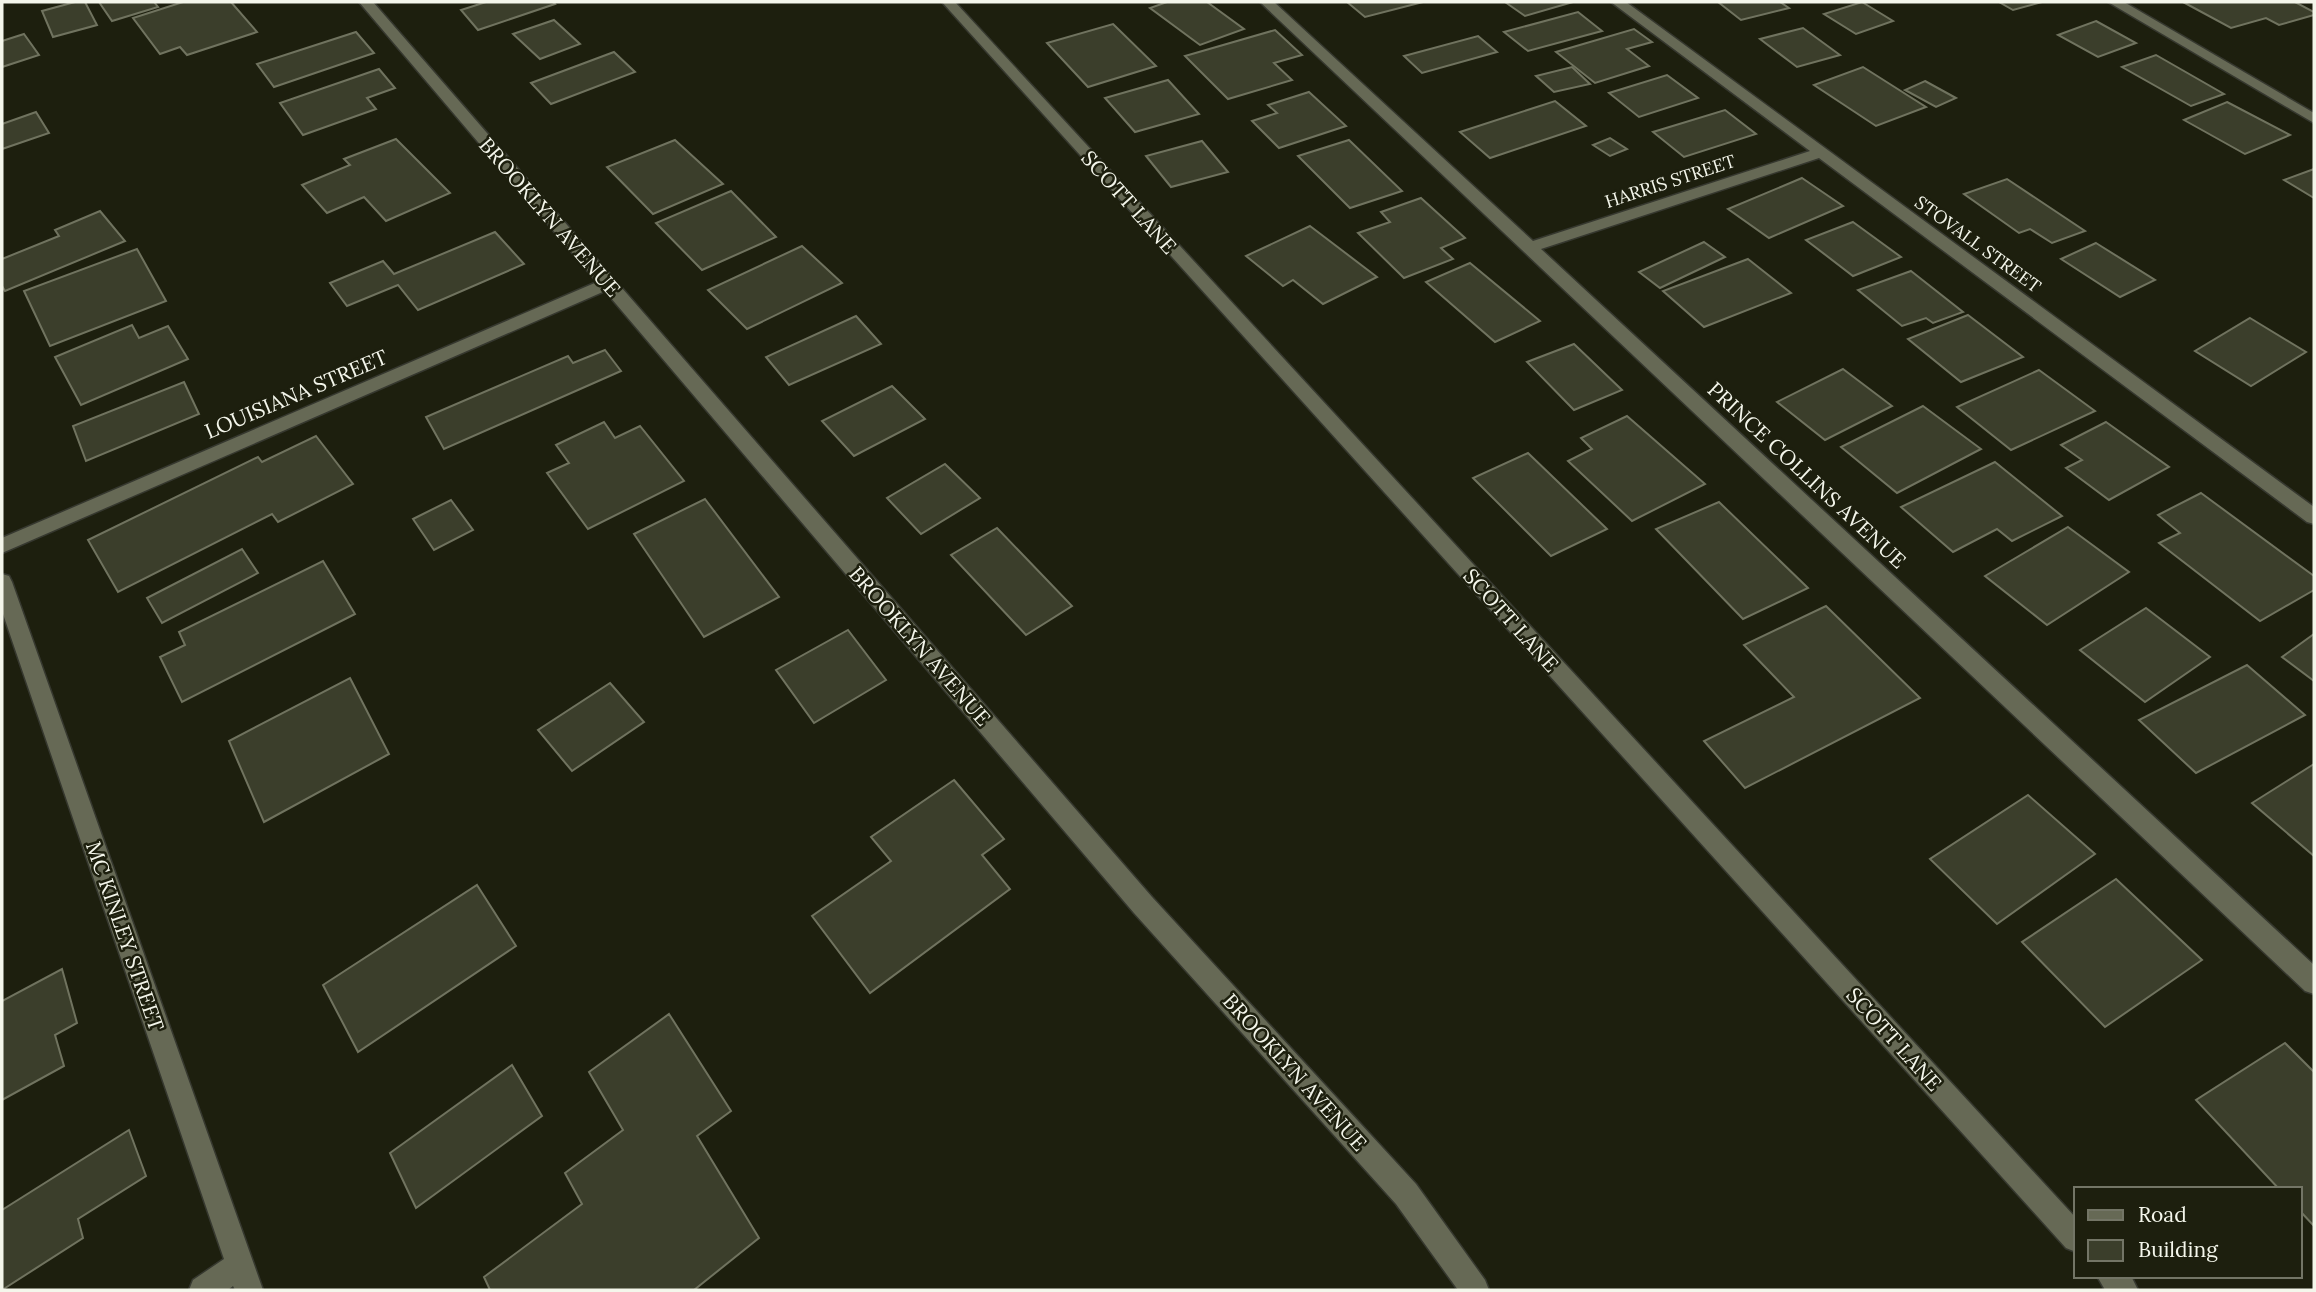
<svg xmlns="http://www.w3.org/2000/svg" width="2316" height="1292" font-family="Lora,serif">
  <rect width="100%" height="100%" fill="#1d1f0e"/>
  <g fill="#3b3e2b" stroke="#70735f" stroke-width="2">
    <polygon points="75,2 85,2 97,25 53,37 42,11"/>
    <polygon points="99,2 154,2 158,7 112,21"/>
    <polygon points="183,2 231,2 257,32 187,55 180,47 160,54 133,18"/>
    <polygon points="486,2 553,2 555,4 478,30 461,10"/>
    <polygon points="1167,2 1207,2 1244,29 1200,45 1150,8"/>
    <polygon points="1347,2 1423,2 1365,17"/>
    <polygon points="1505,2 1573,2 1525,16"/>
    <polygon points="1718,2 1780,2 1789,8 1741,20"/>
    <polygon points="1862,2 1893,21 1856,34 1824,14"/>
    <polygon points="1999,2 2042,2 2013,10"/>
    <polygon points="2183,2 2295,2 2314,12 2314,15 2279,25 2266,18 2231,28"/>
    <polygon points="1578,12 1602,31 1528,51 1504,32"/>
    <polygon points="554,20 580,44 540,59 513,34"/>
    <polygon points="2096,21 2136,43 2098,57 2058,35"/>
    <polygon points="1113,24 1156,66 1088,87 1047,43"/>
    <polygon points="1803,28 1840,55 1797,67 1760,39"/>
    <polygon points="1634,29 1652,42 1627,49 1649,66 1595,83 1556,52"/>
    <polygon points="1275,30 1302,55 1274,63 1292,80 1228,99 1185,56"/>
    <polygon points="356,32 374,53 274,87 257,64"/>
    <polygon points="24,34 39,55 2,67 2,41"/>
    <polygon points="1478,36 1497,52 1422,73 1404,56"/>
    <polygon points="614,52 635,72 551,104 531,83"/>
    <polygon points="2156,55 2224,94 2191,106 2122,67"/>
    <polygon points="1572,67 1590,84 1554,92 1536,76"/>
    <polygon points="1863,67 1926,107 1876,126 1814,85"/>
    <polygon points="379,69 395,88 367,98 376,109 303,135 280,103"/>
    <polygon points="1667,75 1698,98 1639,117 1609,93"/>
    <polygon points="1168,80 1199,114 1135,132 1105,98"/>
    <polygon points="1925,81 1956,98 1936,107 1905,90"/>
    <polygon points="1309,92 1346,126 1279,148 1252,121 1277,113 1268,105"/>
    <polygon points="1555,101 1586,126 1490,158 1460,132"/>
    <polygon points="2227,102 2290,135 2245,154 2184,120"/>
    <polygon points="1725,110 1756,134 1684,157 1653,132"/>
    <polygon points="36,112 49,133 2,149 2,124"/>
    <polygon points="1610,138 1627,149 1610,156 1593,145"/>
    <polygon points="396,139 450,193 386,221 364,197 327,213 302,185 350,165 344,159"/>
    <polygon points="675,140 723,184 653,214 607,167"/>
    <polygon points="1349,140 1402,191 1350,208 1298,156"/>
    <polygon points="1202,141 1228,172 1171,187 1146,156"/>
    <polygon points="2314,169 2314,198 2284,180"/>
    <polygon points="1802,178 1843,206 1769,238 1728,209"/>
    <polygon points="2007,179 2085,231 2052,243 2030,229 2019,233 1964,194"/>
    <polygon points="731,191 776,237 702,270 656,223"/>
    <polygon points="1421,198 1465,238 1441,248 1453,259 1404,278 1358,233 1390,222 1381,212"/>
    <polygon points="100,211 125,241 5,291 2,286 2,259 59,236 55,230"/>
    <polygon points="1853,222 1901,257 1853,276 1806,240"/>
    <polygon points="1310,226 1377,277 1323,304 1293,280 1283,286 1246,256"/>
    <polygon points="495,232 524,264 418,310 398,285 347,306 330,283 383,261 394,274"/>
    <polygon points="1704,242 1725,257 1660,288 1639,272"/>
    <polygon points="2096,243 2155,280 2120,297 2061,259"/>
    <polygon points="802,246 842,283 747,329 708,290"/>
    <polygon points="137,249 166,301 50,346 24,291"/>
    <polygon points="1748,259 1791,293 1704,327 1663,291"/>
    <polygon points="1470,263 1540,321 1495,342 1426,282"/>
    <polygon points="1911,271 1963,312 1933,323 1926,318 1902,326 1858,290"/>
    <polygon points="1968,315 2023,357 1961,382 1908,339"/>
    <polygon points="856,316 881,344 789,385 766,357"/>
    <polygon points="2250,318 2306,352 2251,386 2195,351"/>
    <polygon points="132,325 139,338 168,326 188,359 81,405 55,357"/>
    <polygon points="1574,344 1622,390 1574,410 1527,362"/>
    <polygon points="605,350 621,371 444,449 426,417 568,356 573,363"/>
    <polygon points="1843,369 1892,406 1825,440 1777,402"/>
    <polygon points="2039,370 2095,411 2011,450 1957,407"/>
    <polygon points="184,382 199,414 86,461 73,426"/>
    <polygon points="892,386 925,419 854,456 822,421"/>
    <polygon points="1923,406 1981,449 1897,493 1841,447"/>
    <polygon points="1627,416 1705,484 1632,521 1568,461 1592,449 1581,438"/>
    <polygon points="604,422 615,438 640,426 684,481 588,529 547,473 569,463 556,445"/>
    <polygon points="2106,422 2169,467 2109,500 2066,468 2082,460 2061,445"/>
    <polygon points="316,436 353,484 278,522 272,514 118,592 88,540 258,457 262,462"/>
    <polygon points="1528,453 1607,529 1551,556 1473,478"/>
    <polygon points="1995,462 2062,516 2012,541 1997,529 1953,552 1901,507"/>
    <polygon points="945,464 980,498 921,534 887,498"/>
    <polygon points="2201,493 2314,576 2314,590 2260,621 2159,543 2180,533 2158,515"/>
    <polygon points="705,499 779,597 704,637 634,534"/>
    <polygon points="451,500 473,530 434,550 413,519"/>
    <polygon points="1719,502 1808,588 1743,619 1656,529"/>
    <polygon points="2068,527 2129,572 2047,625 1985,576"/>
    <polygon points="997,528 1072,606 1026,635 951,555"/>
    <polygon points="242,549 258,573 162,623 147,598"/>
    <polygon points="323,561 355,614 182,702 160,657 185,645 179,632"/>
    <polygon points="1826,606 1920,698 1745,788 1704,741 1794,697 1744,645"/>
    <polygon points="2146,608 2210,657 2145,702 2080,650"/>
    <polygon points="848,630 886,680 814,723 776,670"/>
    <polygon points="2314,634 2314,681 2282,657"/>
    <polygon points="2247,665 2305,715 2196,773 2139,720"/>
    <polygon points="350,678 389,754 264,822 229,741"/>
    <polygon points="610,683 644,722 572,771 538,730"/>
    <polygon points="2314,764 2314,856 2252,803"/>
    <polygon points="954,780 1004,839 982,855 1010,889 870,993 812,916 891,861 871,837"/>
    <polygon points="2028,795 2095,854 1997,924 1930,859"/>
    <polygon points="2116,879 2202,960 2105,1027 2022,942"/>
    <polygon points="477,885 516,946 358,1052 323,985"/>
    <polygon points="62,969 77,1023 55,1035 64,1066 2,1100 2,1001"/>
    <polygon points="669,1014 731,1111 697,1136 759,1238 694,1290 490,1290 484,1277 582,1204 565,1173 623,1130 589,1072"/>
    <polygon points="2285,1043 2314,1072 2314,1226 2300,1211 2300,1189 2279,1189 2196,1100"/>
    <polygon points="512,1065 542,1116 416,1208 390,1153"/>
    <polygon points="129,1130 146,1176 78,1219 83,1238 2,1290 2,1210"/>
  </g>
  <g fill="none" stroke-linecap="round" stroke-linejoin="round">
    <defs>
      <g id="minor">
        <polygon points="359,2 373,2 1152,897 1416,1184 1485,1280 1489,1290 1458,1290 1396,1204 1134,913 605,291 2,553 2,538 597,282"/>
        <polygon points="942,2 955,2 2076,1218 2076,1252 2066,1248"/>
        <polygon points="1260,2 1274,2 1533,241 1810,151 1611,2 1626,2 2314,507 2314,524 2307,522 1819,158 1541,249 2314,965 2314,994 2305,991"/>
        <polygon points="2108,2 2124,2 2314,113 2314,123"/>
        <polygon points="2,574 9,576 12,582 263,1290 235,1290 233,1286 228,1290 189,1290 193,1280 224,1259 2,611"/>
        <polygon points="2097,1276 2131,1276 2138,1290 2105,1290"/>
      </g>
    </defs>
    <use href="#minor" stroke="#36382f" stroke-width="3"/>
    <use href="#minor" fill="#666955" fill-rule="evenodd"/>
  </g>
  <g text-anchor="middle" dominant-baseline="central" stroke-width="5" stroke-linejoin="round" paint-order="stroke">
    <g font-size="18" fill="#f4f6eb" stroke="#1d1f0e">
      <text transform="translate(1670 181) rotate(-18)">HARRIS STREET</text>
      <text transform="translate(1978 244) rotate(36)">STOVALL STREET</text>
    </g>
    <g font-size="21" fill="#f4f6eb" stroke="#1d1f0e">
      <text transform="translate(1129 202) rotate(48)">SCOTT LANE</text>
      <text transform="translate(550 217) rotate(49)">BROOKLYN AVENUE</text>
      <text transform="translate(296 394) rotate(-23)">LOUISIANA STREET</text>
      <text transform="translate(1807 475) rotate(43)">PRINCE COLLINS AVENUE</text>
      <text transform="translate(1511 620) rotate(48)">SCOTT LANE</text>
      <text transform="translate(920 646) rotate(49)">BROOKLYN AVENUE</text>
      <text transform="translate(125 936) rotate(71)">MC KINLEY STREET</text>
      <text transform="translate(1894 1039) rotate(48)">SCOTT LANE</text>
      <text transform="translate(1295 1072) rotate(48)">BROOKLYN AVENUE</text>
    </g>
  </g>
  <rect width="2316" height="1292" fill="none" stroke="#f4f6eb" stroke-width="7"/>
  <rect x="2074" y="1187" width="228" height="91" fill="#1d1f0e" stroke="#737566" stroke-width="2"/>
  <rect x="2088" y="1210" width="35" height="10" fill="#666955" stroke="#737566" stroke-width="2"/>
  <text x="2138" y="1222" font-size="21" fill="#f4f6eb">Road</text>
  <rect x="2088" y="1240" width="35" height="21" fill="#3b3e2b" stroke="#737566" stroke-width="2"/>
  <text x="2138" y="1257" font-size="21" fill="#f4f6eb">Building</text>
</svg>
